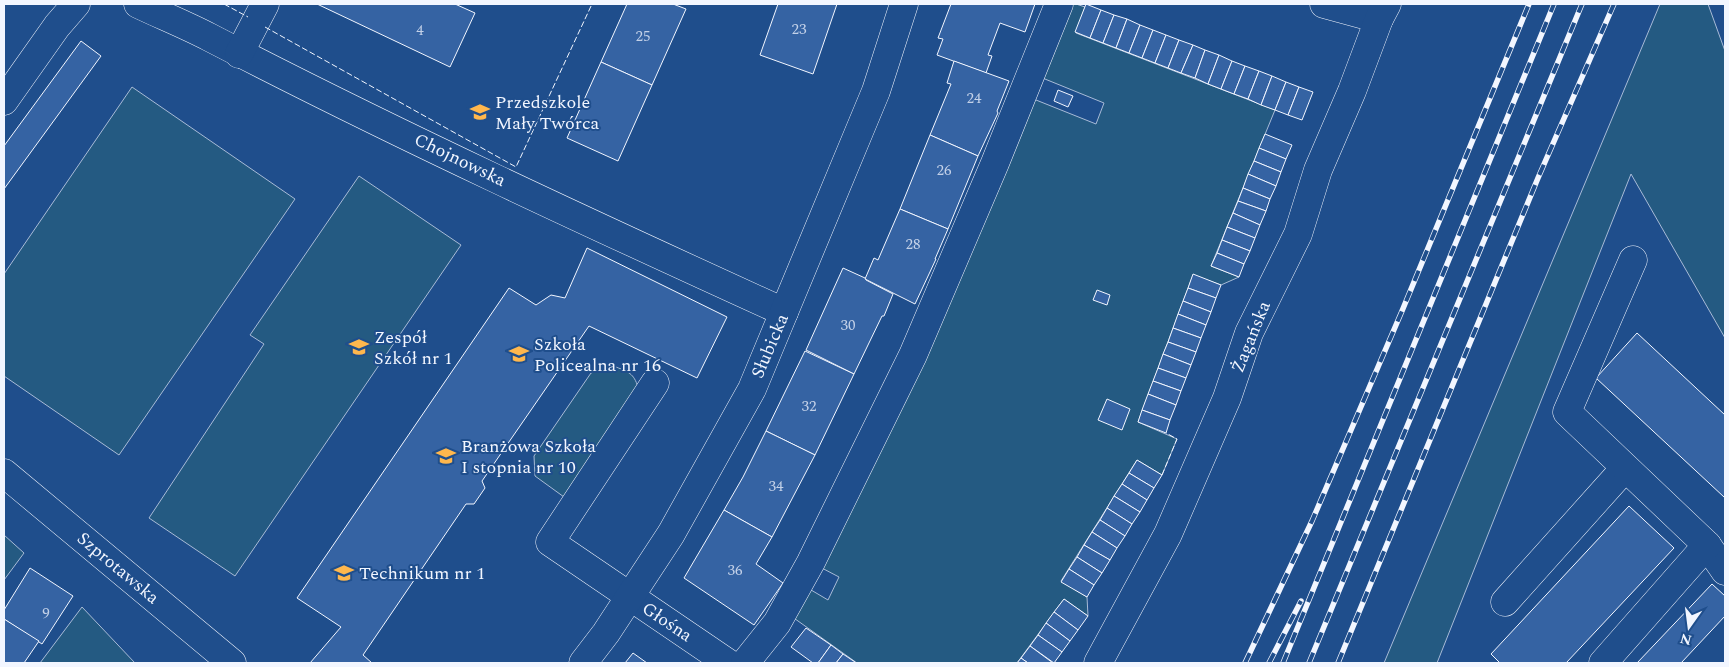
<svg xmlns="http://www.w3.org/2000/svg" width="1729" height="667" font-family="Spectral,serif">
  <rect width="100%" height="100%" fill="#1f4e8c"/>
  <g fill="#245a82" stroke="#a8bbd7">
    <polygon points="1070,4 1076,4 1085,7 1076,33 1275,110 1211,266 1239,277 1221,285 1193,275 1138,422 1177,439 1162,475 1137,460 1061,581 1087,597 1088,616 1064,599 1017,663 857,663 791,616 806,587 828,600 839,577 818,566 1031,98 1096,124 1104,103 1040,77"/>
    <polygon points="1660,4 1708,4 1725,51 1725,338 1631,174 1437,663 1384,663"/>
    <polygon points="132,87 295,199 119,455 4,376 4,274"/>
    <polygon points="359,176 461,245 235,576 149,518 264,344 250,335"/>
    <path d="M616,367C631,373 634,374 639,390L564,497L535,476L534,456L591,373L604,368Z"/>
    <polygon points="4,535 24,553 4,580"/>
    <polygon points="82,607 135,663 40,663"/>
  </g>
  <g fill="#3563a3" stroke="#f2f6ff">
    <polygon points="317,4 455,4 475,13 450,67"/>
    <polygon points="627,4 673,4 686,9 652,85 601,62"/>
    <polygon points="778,4 837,4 813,74 760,55"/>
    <polygon points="951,4 1035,4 1025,32 1000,23 988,55 992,56 986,73 937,55 943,39 938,38"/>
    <polygon points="1086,4 1101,10 1090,38 1075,32"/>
    <polygon points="1101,10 1114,15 1103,43 1090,38"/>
    <polygon points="1114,15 1127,19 1116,48 1103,43"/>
    <polygon points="1127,19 1140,25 1129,53 1116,48"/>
    <polygon points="1140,25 1153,30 1142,58 1129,53"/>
    <polygon points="1153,30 1166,35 1155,63 1142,58"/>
    <polygon points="1166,35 1179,40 1168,68 1155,63"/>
    <polygon points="1179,40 1193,45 1181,73 1168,68"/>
    <polygon points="81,41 101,56 4,189 4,146"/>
    <polygon points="1193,45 1205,50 1195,78 1181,73"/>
    <polygon points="1205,50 1219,55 1208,84 1195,78"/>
    <polygon points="1219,55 1232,61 1221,89 1208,84"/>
    <polygon points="954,61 1009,81 997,111 998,113 978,156 930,135 951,84 947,83"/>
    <polygon points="1232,61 1245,66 1234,94 1221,89"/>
    <polygon points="601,62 652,85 618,161 567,138"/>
    <polygon points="1245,66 1259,71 1248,99 1234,94"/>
    <polygon points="1259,71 1272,76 1261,105 1248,99"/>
    <polygon points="1272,76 1286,82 1275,110 1261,105"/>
    <polygon points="1286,82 1299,87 1288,115 1275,110"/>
    <polygon points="1299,87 1313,92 1302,120 1288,115"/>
    <polygon points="1058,90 1073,96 1068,107 1054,101"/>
    <polygon points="1265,134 1292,145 1286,159 1259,148"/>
    <polygon points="930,135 978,156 948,229 900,209"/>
    <polygon points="1259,148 1286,159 1281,172 1254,161"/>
    <polygon points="1254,161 1281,172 1276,186 1248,174"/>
    <polygon points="1248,174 1276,186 1270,199 1243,188"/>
    <polygon points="1243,188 1270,199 1266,211 1238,201"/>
    <polygon points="1238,201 1266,211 1260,225 1233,213"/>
    <polygon points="900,209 948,229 935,259 936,259 915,304 865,279 874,258 878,260"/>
    <polygon points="1233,213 1260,225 1255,238 1227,227"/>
    <polygon points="1227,227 1255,238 1250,251 1222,240"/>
    <polygon points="1222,240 1250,251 1244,264 1217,253"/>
    <polygon points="587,248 727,317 697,378 589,326 482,481 485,488 474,504 466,504 363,655 372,663 310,663 341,627 297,598 509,288 536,305 551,295 565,298"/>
    <polygon points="1217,253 1244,264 1239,277 1211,266"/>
    <polygon points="843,268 865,278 866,280 893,294 884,316 882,316 854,374 806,350"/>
    <polygon points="1193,274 1221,285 1216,298 1188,288"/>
    <polygon points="1188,288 1216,298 1211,312 1183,301"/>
    <polygon points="1097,290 1110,295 1107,305 1093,300"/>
    <polygon points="1183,301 1211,312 1206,325 1178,314"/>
    <polygon points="1178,314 1206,325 1201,338 1173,328"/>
    <polygon points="1173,328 1201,338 1196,352 1168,342"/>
    <polygon points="1637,333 1725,415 1725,496 1724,497 1596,378"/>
    <polygon points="1168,342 1196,352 1191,365 1163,354"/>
    <polygon points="805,351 854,374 815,455 766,431"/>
    <polygon points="1163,354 1191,365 1186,378 1158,368"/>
    <polygon points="1158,368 1186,378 1181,391 1153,381"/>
    <polygon points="1153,381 1181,391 1176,405 1148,394"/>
    <polygon points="1148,394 1176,405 1170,420 1142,410"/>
    <polygon points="1107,399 1130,409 1122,430 1098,420"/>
    <polygon points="1142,410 1170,420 1166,433 1138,422"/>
    <polygon points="766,431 815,455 772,537 724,510 743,477"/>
    <polygon points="1137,460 1162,475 1154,488 1129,473"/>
    <polygon points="1129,473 1154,488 1147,500 1122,484"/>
    <polygon points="1122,484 1147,500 1140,512 1114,496"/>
    <polygon points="1114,496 1140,512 1132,524 1107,508"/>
    <polygon points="1629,506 1674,548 1566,663 1500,663 1491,654"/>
    <polygon points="1107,508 1132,524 1125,536 1100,520"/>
    <polygon points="724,510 772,537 756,564 783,583 754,625 684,578"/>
    <polygon points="1100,520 1125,536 1117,548 1092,532"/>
    <polygon points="1092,532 1117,548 1110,560 1084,545"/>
    <polygon points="1084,545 1110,560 1102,573 1077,557"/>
    <polygon points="1077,557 1102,573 1094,585 1069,569"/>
    <polygon points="30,568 73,596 42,644 4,619 4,610"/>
    <polygon points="1069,569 1094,585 1087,597 1061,582"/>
    <polygon points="1712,584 1725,596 1725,616 1681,663 1637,663"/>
    <polygon points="1064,599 1088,616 1078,630 1054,612"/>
    <polygon points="1054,612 1078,630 1070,641 1046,623"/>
    <polygon points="4,619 39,641 24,663 4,663"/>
    <polygon points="1046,623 1070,641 1062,652 1038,635"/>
    <polygon points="806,628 831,645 818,663 813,663 791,647"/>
    <polygon points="1038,635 1062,652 1054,663 1030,646"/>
    <polygon points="831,645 843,654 836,663 818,663"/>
    <polygon points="1030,646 1053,663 1028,663 1021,658"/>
    <polygon points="633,653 647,663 625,663"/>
    <polygon points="843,654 855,662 854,663 836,663"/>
    <polygon points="1021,658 1028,663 1017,663"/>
  </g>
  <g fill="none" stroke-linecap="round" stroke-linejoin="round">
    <defs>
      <g id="minor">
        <path d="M138,4C161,15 186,25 209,37C398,135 591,224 784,312"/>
        <polyline points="1324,4 1379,19"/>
        <polyline points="239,54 265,4"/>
        <polyline points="4,101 57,26 76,4"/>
        <polyline points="655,383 550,542 728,663"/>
        <polyline points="4,473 232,663"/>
        <polyline points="1707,545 1725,571"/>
        <polyline points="1505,602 1625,468"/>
        <polyline points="583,663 606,633 671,534 752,389 876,91 904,4"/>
        <polyline points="745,663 777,623 811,562 913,355 995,163 1059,4"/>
        <polyline points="1098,663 1168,534 1227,398 1249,333 1298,234 1318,170 1352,91 1379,19 1387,4"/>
        <polyline points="1603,663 1707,545 1567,412 1633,260"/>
      </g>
    </defs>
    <use href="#minor" stroke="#f2f6ff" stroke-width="29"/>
    <use href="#minor" stroke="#1f4e8c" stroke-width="28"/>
    <defs>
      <g id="rail">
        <polyline points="1245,663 1312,521 1402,311 1529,4"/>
        <polyline points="1269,663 1301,601"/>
        <polyline points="1283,663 1554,4"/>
        <polyline points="1309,663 1582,4"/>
        <polyline points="1338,663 1538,178 1614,4"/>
      </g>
    </defs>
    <use href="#rail" stroke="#f2f6ff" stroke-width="5.5"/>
    <use href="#rail" stroke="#1f4e8c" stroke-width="4" stroke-dasharray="11" stroke-linecap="butt"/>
    <g stroke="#f2f6ff" stroke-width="1" stroke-dasharray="6 2.5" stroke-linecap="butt">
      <polyline points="224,4 248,17"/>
      <polyline points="265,27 516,167 592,4"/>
      <polyline points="1162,475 1177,439 1166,433"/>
    </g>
  </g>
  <defs>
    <symbol id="school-bare" viewBox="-9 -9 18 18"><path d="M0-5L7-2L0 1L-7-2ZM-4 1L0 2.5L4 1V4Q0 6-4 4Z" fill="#ffb74d" stroke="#1f4e8c" stroke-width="2.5" paint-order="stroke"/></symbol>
    <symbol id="university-bare" viewBox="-9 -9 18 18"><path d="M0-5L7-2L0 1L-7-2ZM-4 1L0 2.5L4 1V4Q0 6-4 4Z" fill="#ffb74d" stroke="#1f4e8c" stroke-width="2.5" paint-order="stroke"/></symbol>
  </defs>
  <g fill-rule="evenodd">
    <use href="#school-bare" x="466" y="98" width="28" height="28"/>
    <use href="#school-bare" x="345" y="333" width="28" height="28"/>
    <use href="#university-bare" x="505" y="340" width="28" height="28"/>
    <use href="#school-bare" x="432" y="442" width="28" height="28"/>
    <use href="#school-bare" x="330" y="559" width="28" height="28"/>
  </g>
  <g text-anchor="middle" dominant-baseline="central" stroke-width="4" stroke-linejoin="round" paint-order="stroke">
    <g font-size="15" fill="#c3d1e8">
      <text x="799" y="29">23</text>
      <text x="420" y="30">4</text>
      <text x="643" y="36">25</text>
      <text x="974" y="98">24</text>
      <text x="944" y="170">26</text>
      <text x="913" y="244">28</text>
      <text x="848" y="325">30</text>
      <text x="809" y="406">32</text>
      <text x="776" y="486">34</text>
      <text x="735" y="570">36</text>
      <text x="46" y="613">9</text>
    </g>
    <g font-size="18" fill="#f2f6ff" stroke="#1f4e8c" text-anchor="start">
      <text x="495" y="102">Przedszkole<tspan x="495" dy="21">Mały Twórca</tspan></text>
      <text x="374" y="337">Zespół<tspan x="374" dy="21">Szkół nr 1</tspan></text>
      <text x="534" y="344">Szkoła<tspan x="534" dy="21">Policealna nr 16</tspan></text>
      <text x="461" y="446">Branżowa Szkoła<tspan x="461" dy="21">I stopnia nr 10</tspan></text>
      <text x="359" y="573">Technikum nr 1</text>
    </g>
    <g font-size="18" fill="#f2f6ff" stroke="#1f4e8c">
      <text transform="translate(460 160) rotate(26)">Chojnowska</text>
      <text transform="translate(1251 337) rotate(-68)">Żagańska</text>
      <text transform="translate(770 346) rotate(-67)">Słubicka</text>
      <text transform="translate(118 568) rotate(40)">Szprotawska</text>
      <text transform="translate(667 622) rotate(34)">Głośna</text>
    </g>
  </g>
  <rect width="1729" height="667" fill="none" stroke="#f2f6ff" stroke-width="10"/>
  <g transform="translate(1689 627) rotate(194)" stroke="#1f4e8c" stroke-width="4" paint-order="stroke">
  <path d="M0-4L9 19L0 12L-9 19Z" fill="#f2f6ff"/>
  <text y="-8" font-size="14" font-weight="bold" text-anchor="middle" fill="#f2f6ff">N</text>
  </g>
</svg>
